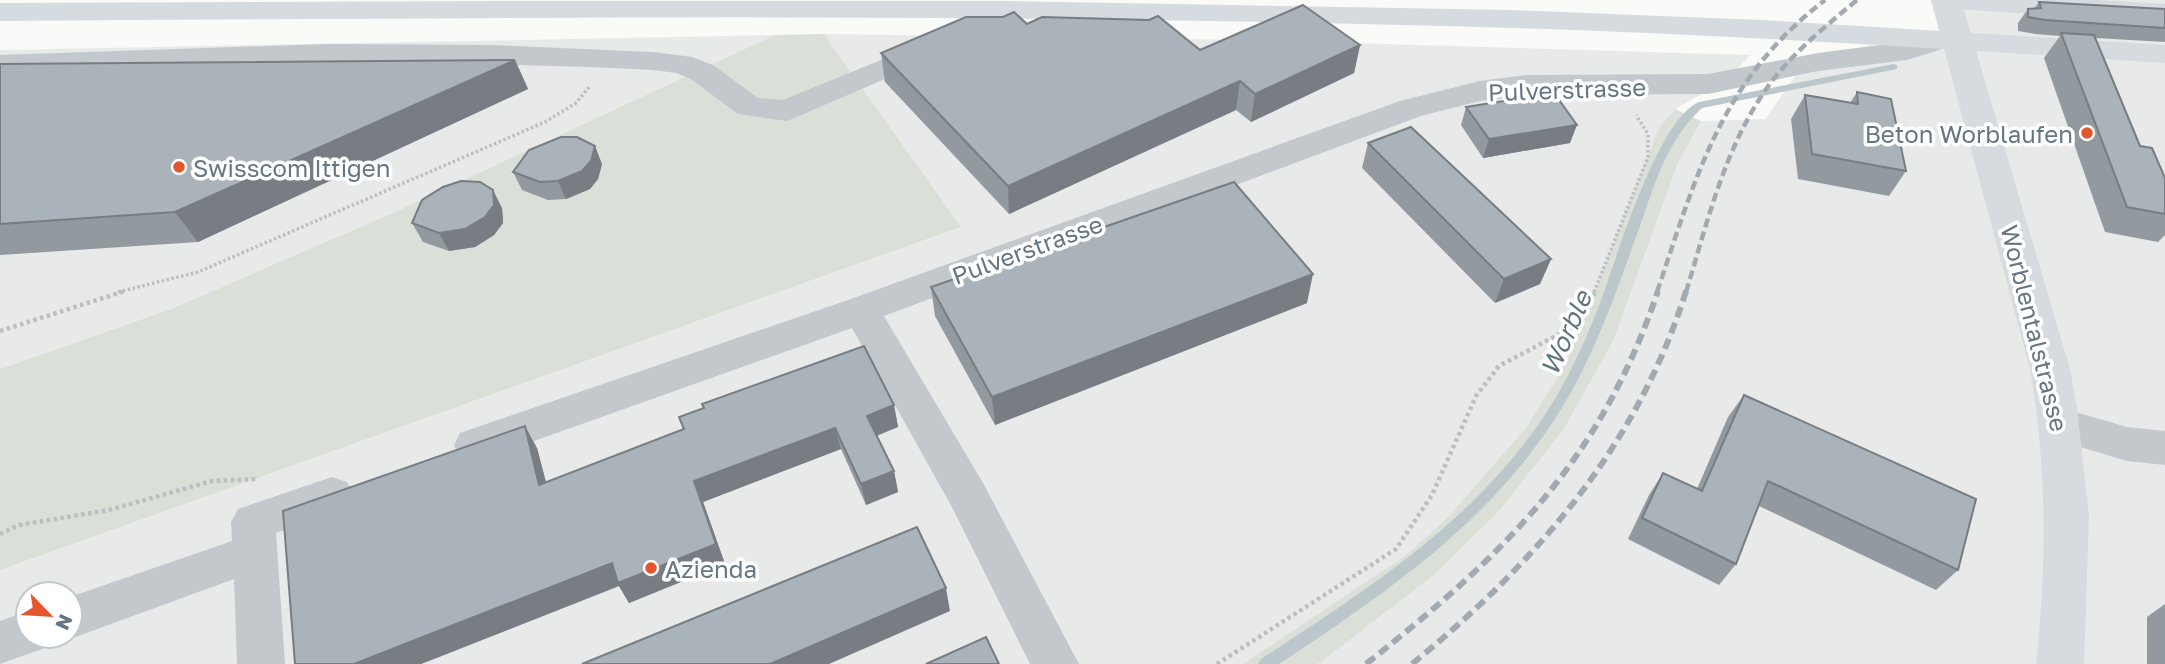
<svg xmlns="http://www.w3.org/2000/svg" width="2165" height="664" font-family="'Golos Text',sans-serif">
  <rect width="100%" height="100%" fill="#fafaf8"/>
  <g fill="#e8e9e9" fill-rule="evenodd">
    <polygon points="1946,0 2165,0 2165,664 1317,664 1435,574 1500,509 1563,430 1677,165 1701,121 1765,119 1808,58 1957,35"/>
    <path d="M824,34L1252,40L1751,55L1722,83L1675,109L1659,128L1566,363L1525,429L1447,518L1406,555L1243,664H0V570L961,227ZM28,594H70V636H28Z"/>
    <polygon points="775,35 397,211 171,309 0,369 0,50"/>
  </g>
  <g fill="#dadfd7">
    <polygon points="824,34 961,227 0,570 0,369 171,309 397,211 775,35"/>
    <polygon points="1675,109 1701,121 1677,165 1613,341 1563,430 1500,510 1435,574 1322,661 1317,664 1243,664 1406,555 1447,518 1525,429 1566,363 1659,128"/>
  </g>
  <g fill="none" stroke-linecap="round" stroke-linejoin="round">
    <path fill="#bbc7cb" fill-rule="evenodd" d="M1894,64L1897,65V69L1702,108C1668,139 1656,180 1641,223C1626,264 1612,306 1594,346C1529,495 1410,577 1279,664H1258L1261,659C1375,585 1496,507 1563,385C1578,357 1591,327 1602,298C1618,254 1658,119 1699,102Z"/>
    <g stroke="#bbbfc2" stroke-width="3.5" stroke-dasharray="2.5 2.5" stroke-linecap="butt">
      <polyline points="118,292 198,272 545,122 576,103 590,86"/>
      <polyline points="1594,292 1648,157 1648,134 1636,115"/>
    </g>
    <g stroke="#bbbfc2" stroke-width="4.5" stroke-dasharray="3.5 3.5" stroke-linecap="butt">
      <polyline points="0,331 125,291"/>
      <polyline points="0,534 19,525 109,510 212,481 259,479"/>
      <polyline points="1217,664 1396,549 1432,495 1476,396 1499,366 1582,322 1595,291"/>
    </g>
    <g fill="#c3c8cc" fill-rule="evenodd">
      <polygon points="1957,26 1968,29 1972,35 1968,41 1907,60 1818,71 1708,94 1526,95 1480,101 1421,116 884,316 983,483 1079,664 1030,664 953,509 852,328 475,462 460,457 454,445 460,433 848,300 1400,101 1480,81 1526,75 1708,74 1818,53 1903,42"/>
      <path d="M930,40L941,43L945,49L941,55L787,121L738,114L691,79L676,73L653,70C435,59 218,63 0,73V55L326,44L490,45L653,52L692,57L713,65L758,98L783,100Z"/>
      <polygon points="2062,408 2127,427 2165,431 2165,465 2127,461 2047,437 2041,425 2047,413"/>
      <polygon points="332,477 347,482 354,495 347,508 276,533 285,664 237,664 234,579 70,639 62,636 70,636 70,597 232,541 231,522 238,509"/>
      <polygon points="28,611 28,636 50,636 45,648 0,664 0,621"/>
    </g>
    <path fill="#d6dbdf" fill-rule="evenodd" d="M1931,0H1961L2070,369L2077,407L2089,516L2084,664H2036C2047,564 2047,468 2030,369Z"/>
    <g fill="#d6dbdf" fill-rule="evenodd">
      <polygon points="1940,0 2098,0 2165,4 2165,22 1955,9 1945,6"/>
      <path d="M503,1H1007L1510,10L1762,20L2165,45V63C1948,49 1731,35 1513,28C1009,12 504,18 0,21V3Z"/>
    </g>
    <g stroke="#a2aab0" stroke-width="4.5" stroke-dasharray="9 4.5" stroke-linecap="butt">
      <path d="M1657,292C1697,174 1721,80 1825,0"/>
      <path d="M1686,292C1708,220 1726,142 1772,81C1796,50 1827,25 1857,0"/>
    </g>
    <g stroke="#a2aab0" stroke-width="6" stroke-dasharray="11 6" stroke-linecap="butt">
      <path d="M1366,664C1505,554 1600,462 1658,291"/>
      <path d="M1412,664C1536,563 1638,445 1686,291"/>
    </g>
  </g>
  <g fill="#929a9f">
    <polygon points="2039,2 2165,9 2165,42 2095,38 2140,146 2165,178 2165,235 2158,242 2105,232 2044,58 2060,36 2035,34 2018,31 2018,23 2028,9 2034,9"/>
    <polygon points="1027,24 1200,50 1360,45 1354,73 1251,122 1236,110 1009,214 885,82 881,53"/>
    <polygon points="515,60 528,89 198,242 0,255 0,64"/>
    <polygon points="1857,92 1906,171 1889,196 1798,179 1791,119 1805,95 1850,103"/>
    <polygon points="1466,107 1570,143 1483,158 1461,125"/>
    <polygon points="1368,143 1551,259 1540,284 1495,303 1362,168"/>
    <polygon points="602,164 598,179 590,189 566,199 548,200 522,190 513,172"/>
    <polygon points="502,208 503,223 494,235 475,247 449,251 423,242 412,223"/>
    <polygon points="931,287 1307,303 995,425 935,316"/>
    <polygon points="1744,395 1958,570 1936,590 1759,506 1736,564 1719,585 1628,539 1649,495 1663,473 1697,489 1728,417"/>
    <polygon points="894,405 898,427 877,436 894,471 898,492 866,505 841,449 703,502 725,564 629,603 619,586 421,664 295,664 537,448 546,482"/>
    <polygon points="2165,604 2165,664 2147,664 2147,617"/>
  </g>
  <g fill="#777d82">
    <polygon points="1360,45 1354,73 1251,122 1255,94"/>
    <polygon points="515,60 528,89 198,242 175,212"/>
    <polygon points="1240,81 1236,110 1009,214 1008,186"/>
    <polygon points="1577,125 1570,143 1483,158 1489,139"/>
    <polygon points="595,146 602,164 598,179 590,189 566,199 558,181"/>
    <polygon points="493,190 502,208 503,223 494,235 475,247 449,251 439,233"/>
    <polygon points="1551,259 1540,284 1495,303 1504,279"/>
    <polygon points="1313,274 1307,303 995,425 992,397"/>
    <polygon points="894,405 898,427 872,437 867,416"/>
    <polygon points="525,426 537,448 552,506 539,485"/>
    <polygon points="835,428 841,449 703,502 725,564 629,603 619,586 421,664 354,664 694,481"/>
    <polygon points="894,471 898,492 866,505 861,484"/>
    <polygon points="946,588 950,611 829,664 773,664 772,663"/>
  </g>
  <g fill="#aab3b9" stroke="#777d82" stroke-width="2">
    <polygon points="2039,2 2165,9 2165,28 2045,20 2028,17 2028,9 2041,8"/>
    <polygon points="1303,5 1360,45 1255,94 1240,81 1008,186 881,53 966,17 1003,17 1014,12 1027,24 1042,17 1149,20 1158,16 1200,50"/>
    <polygon points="2061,33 2094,35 2140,146 2152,148 2165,178 2165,214 2127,207"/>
    <polygon points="515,60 175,212 0,224 0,64"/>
    <polygon points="1857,92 1891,99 1906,171 1812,154 1805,95 1858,104"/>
    <polygon points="1554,93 1577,125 1489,139 1466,107"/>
    <polygon points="1411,127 1551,259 1504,279 1368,143"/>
    <polygon points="561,137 577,137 595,146 591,161 582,171 558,181 540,182 513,172 529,150"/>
    <polygon points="461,181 480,182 493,190 494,205 485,217 465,229 439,233 412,223 422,200 443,187"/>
    <polygon points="1234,182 1313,274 992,397 931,287"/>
    <polygon points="864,346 894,405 867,416 894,471 861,484 835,428 694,481 716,544 618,583 612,563 354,664 295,664 283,511 525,426 539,485 684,429 679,417 704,408 702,404"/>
    <polygon points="1744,395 1976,499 1958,570 1768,481 1736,564 1642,518 1663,473 1702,491"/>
    <polygon points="917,527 946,588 772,663 773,664 582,664"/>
    <polygon points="986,637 999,664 926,664"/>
  </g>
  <g fill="#e4572e" stroke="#fff" stroke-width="2.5">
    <circle cx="2087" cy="133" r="7"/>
    <circle cx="179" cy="167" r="7"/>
    <circle cx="651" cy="568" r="7"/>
  </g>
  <g text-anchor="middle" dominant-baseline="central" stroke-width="7" stroke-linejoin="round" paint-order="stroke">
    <g font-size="24" fill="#657683" stroke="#fff">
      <text transform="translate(1567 89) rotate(-2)">Pulverstrasse</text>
      <text transform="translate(1027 249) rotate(-20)">Pulverstrasse</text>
      <text transform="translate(2035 328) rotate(76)">Worblentalstrasse</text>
    </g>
    <g font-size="24" fill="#657683" stroke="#fff" text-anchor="start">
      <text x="2073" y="133" text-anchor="end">Beton Worblaufen</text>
      <text x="193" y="167">Swisscom Ittigen</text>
      <text x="665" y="568">Azienda</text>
    </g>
    <g font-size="26" font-style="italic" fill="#60757c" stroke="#fff">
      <text transform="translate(1566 333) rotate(-66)">Worble</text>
    </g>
  </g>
  <g transform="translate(49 615) rotate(115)"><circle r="33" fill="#ffffff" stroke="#c1c8cd" stroke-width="2"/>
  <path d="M0-5L12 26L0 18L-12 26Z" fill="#e4572e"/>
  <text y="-10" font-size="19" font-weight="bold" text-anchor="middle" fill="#657683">N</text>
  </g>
</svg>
